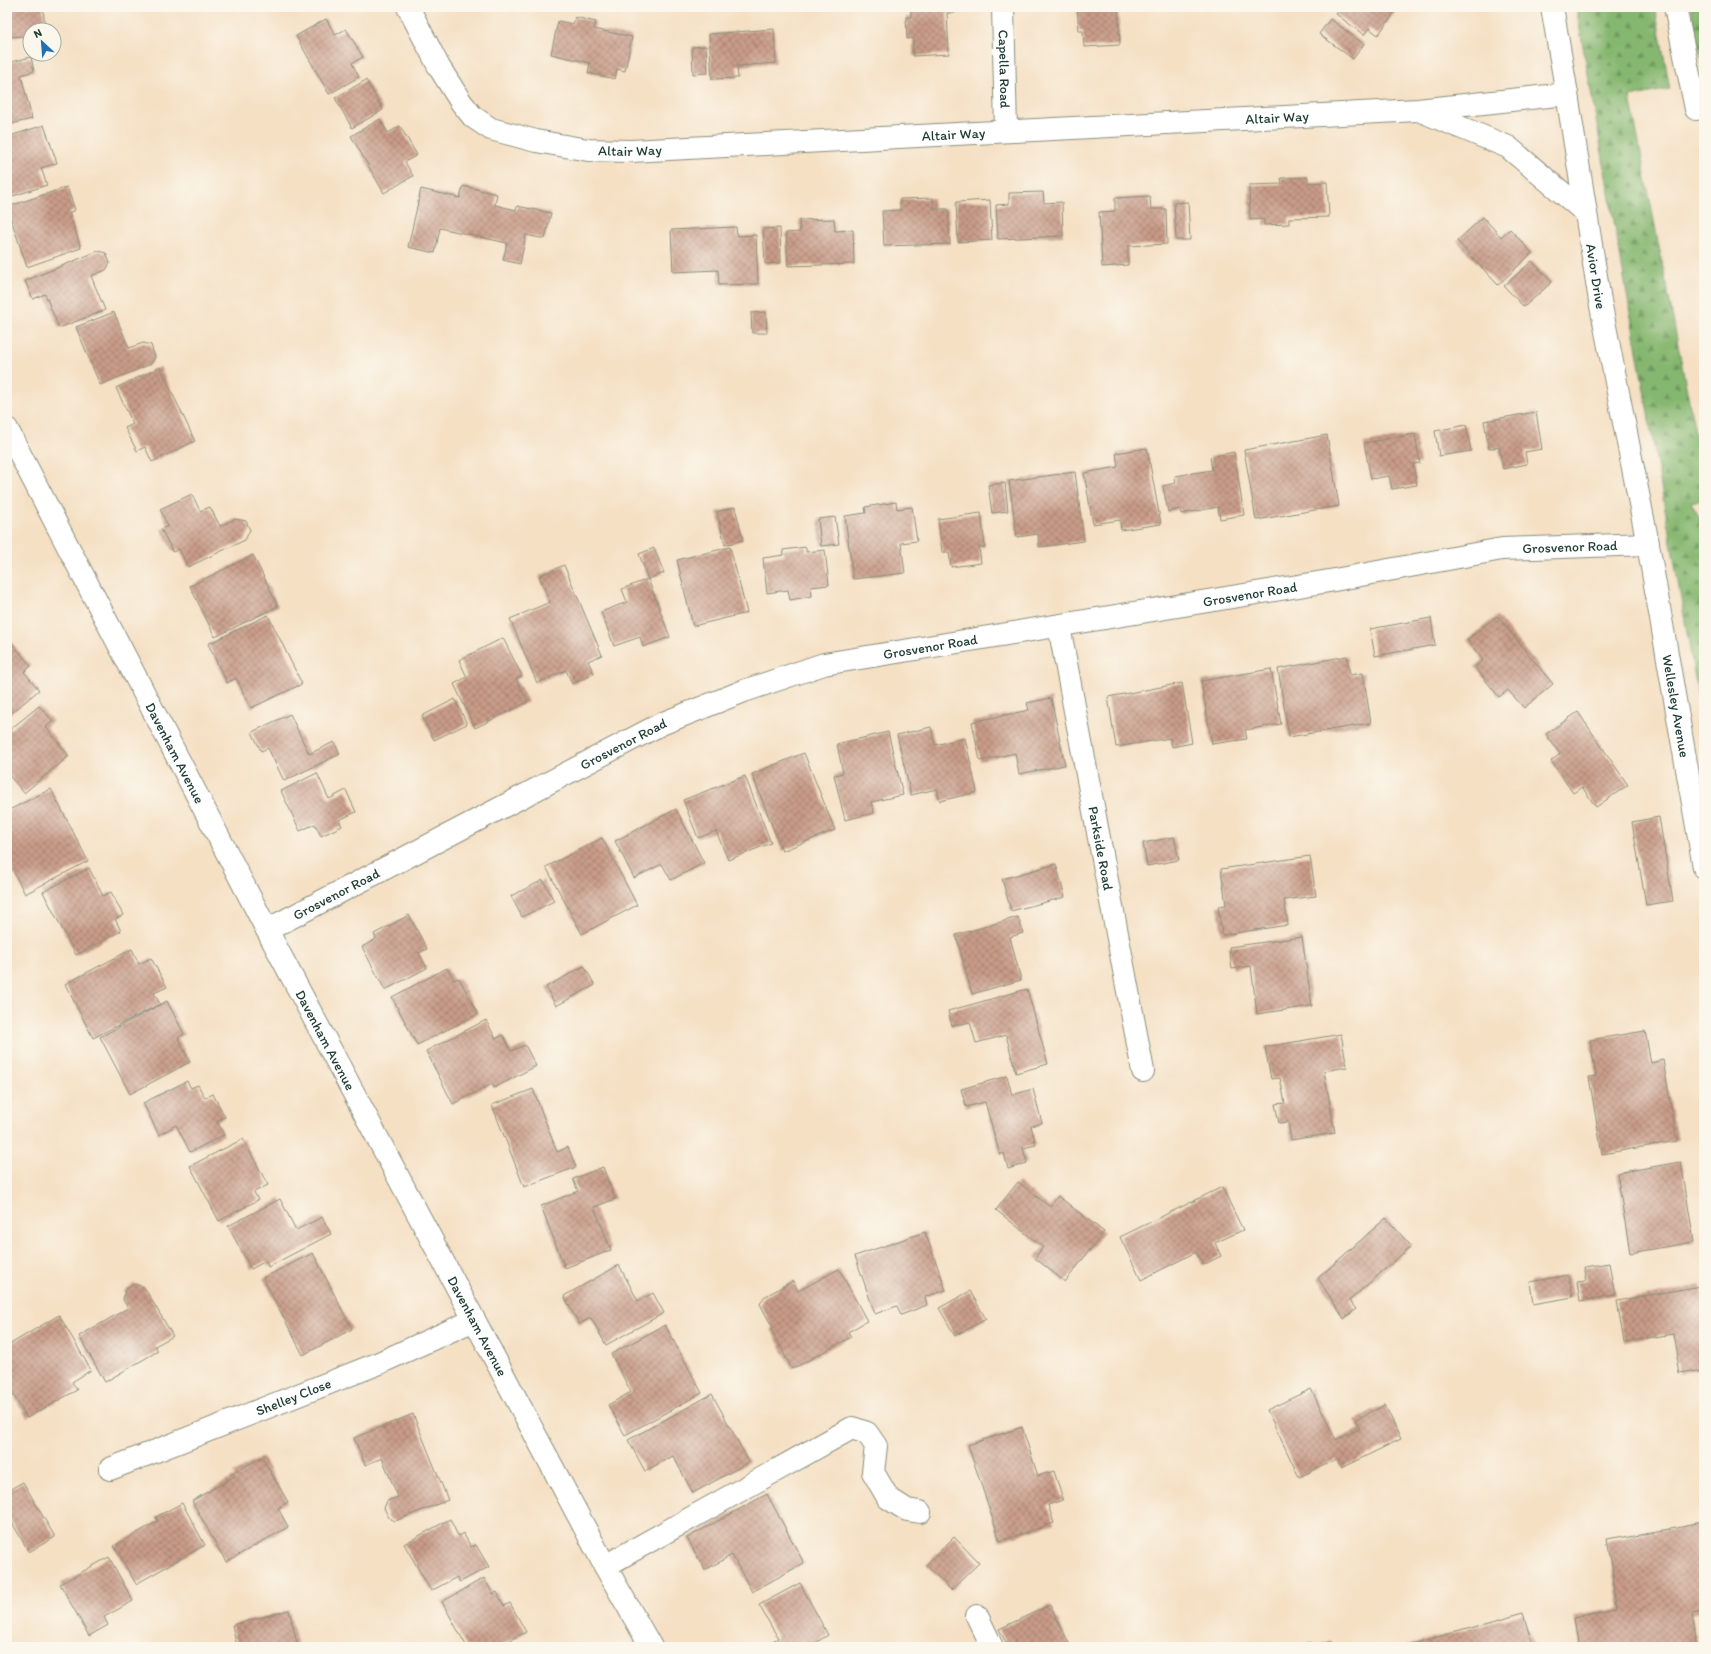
<svg xmlns="http://www.w3.org/2000/svg" width="1711" height="1654" font-family="Itim,sans-serif">
  <defs>
    <pattern id="forest-firs" width="22" height="20" patternUnits="userSpaceOnUse"><rect width="22" height="20" fill="#86b770"/><path d="M5 1l3.5 6h-7zM16 11l3.5 6h-7z" fill="#6d965d"/></pattern>
    <pattern id="building-cross-hatch" width="8" height="8" patternUnits="userSpaceOnUse"><rect width="8" height="8" fill="#c99b88"/><path d="M0 0l8 8M0 8l8-8" fill="none" stroke="#a38070"/></pattern>
  </defs>
  <rect width="100%" height="100%" fill="#fbf7ec"/>
  <filter id="ink" filterUnits="userSpaceOnUse"><feTurbulence type="fractalNoise" baseFrequency=".025" numOctaves="2"/><feDisplacementMap in="SourceGraphic" scale="8" xChannelSelector="R" yChannelSelector="G"/><feConvolveMatrix kernelMatrix="1 2 1 2 8 2 1 2 1" color-interpolation-filters="sRGB"/></filter>
  <filter id="wash" filterUnits="userSpaceOnUse"><feTurbulence type="fractalNoise" baseFrequency=".012" numOctaves="4" result="noise"/><feDisplacementMap in="SourceGraphic" scale="16" xChannelSelector="R" yChannelSelector="G"/><feGaussianBlur stdDeviation="0.9" result="paint"/><feColorMatrix in="noise" values="0 0 0 0 0 0 0 0 0 0 0 0 0 0 0 0 0 1.4 0 .05"/><feComposite in="paint" operator="in"/></filter>
  <g filter="url(#wash)">
    <rect width="100%" height="100%" fill="#f5e0c4"/>
    <g fill="url(#forest-firs)" stroke="#527a52">
      <polygon points="1576,7 1655,7 1670,89 1630,97 1704,479 1704,499 1691,502 1704,526 1704,689 1698,695"/>
      <polygon points="1691,7 1704,7 1704,67 1691,10"/>
    </g>
    <g id="blocks">
      <g fill="url(#building-cross-hatch)">
        <polygon points="7,7 43,7 45,30 30,30 30,47 27,48 26,36 7,37"/>
        <polygon points="911,7 955,7 955,13 947,13 949,54 913,56 913,38 907,39 906,17 911,17"/>
        <polygon points="1077,7 1118,7 1120,45 1084,47 1083,31 1079,31"/>
        <polygon points="1342,7 1389,7 1395,12 1378,35 1369,28 1364,35 1336,14"/>
        <polygon points="575,17 596,22 594,29 632,37 625,71 617,69 615,79 588,73 590,63 551,54 558,21 573,24"/>
        <polygon points="326,19 335,35 346,29 363,57 352,63 359,77 329,94 296,36"/>
        <polygon points="1330,19 1364,44 1353,59 1319,34"/>
        <polygon points="774,29 776,63 737,66 738,78 712,79 709,34"/>
        <polygon points="706,46 708,73 693,74 692,47"/>
        <polygon points="31,57 34,71 21,75 32,119 7,125 7,63"/>
        <polygon points="366,80 383,110 352,128 335,98"/>
        <polygon points="380,119 388,133 400,126 417,155 405,162 413,176 384,193 351,136"/>
        <polygon points="44,125 57,163 41,168 47,185 7,198 7,137"/>
        <polygon points="1308,177 1308,183 1327,182 1329,217 1289,218 1289,224 1264,225 1264,219 1250,220 1249,185 1282,184 1281,178"/>
        <polygon points="463,186 497,194 495,205 516,210 517,206 551,213 545,239 526,235 520,264 503,260 507,243 440,228 435,253 408,247 421,189 460,198"/>
        <polygon points="67,187 75,210 69,213 81,248 27,267 7,207"/>
        <polygon points="1043,192 1044,203 1062,202 1063,236 998,239 996,205 1009,204 1009,193"/>
        <polygon points="1150,196 1151,209 1166,209 1167,244 1128,246 1128,265 1102,267 1099,212 1115,211 1115,198"/>
        <polygon points="933,198 934,209 948,209 950,244 884,246 882,211 900,210 900,199"/>
        <polygon points="990,200 992,240 958,242 956,202"/>
        <polygon points="1188,202 1190,240 1176,240 1174,203"/>
        <polygon points="1483,217 1501,237 1510,229 1532,253 1498,285 1457,241"/>
        <polygon points="834,219 835,231 853,230 854,264 788,266 786,233 800,232 799,220"/>
        <polygon points="736,227 737,236 756,235 758,284 719,285 718,270 673,272 671,230"/>
        <polygon points="780,228 781,263 765,264 763,229"/>
        <polygon points="98,251 106,253 110,263 106,270 91,276 105,310 59,328 45,294 33,299 25,281"/>
        <polygon points="1532,261 1552,282 1524,307 1504,286"/>
        <polygon points="114,312 129,348 143,343 151,345 155,357 151,364 100,385 76,327"/>
        <polygon points="766,312 767,333 752,333 751,313"/>
        <polygon points="160,367 195,441 152,462 145,447 137,451 125,428 133,424 116,388"/>
        <polygon points="1536,412 1542,449 1525,452 1527,464 1503,469 1499,447 1489,449 1484,421"/>
        <polygon points="1466,425 1471,451 1439,456 1435,431"/>
        <polygon points="1415,434 1420,463 1413,464 1417,485 1392,489 1389,476 1371,479 1364,443"/>
        <polygon points="1327,435 1339,506 1256,520 1244,450"/>
        <polygon points="1147,448 1161,524 1121,530 1120,520 1093,524 1084,473 1118,467 1116,453"/>
        <polygon points="1234,452 1244,515 1220,519 1218,507 1181,514 1180,509 1168,512 1163,486 1176,483 1175,476 1212,470 1210,457"/>
        <polygon points="1075,472 1084,541 1039,547 1038,534 1017,537 1009,481"/>
        <polygon points="1005,483 1008,511 992,513 988,485"/>
        <polygon points="192,494 200,511 210,507 220,526 235,519 246,521 250,530 245,540 188,567 179,549 173,552 161,529 168,526 160,509"/>
        <polygon points="896,502 897,509 912,507 917,541 901,543 905,573 853,579 845,516 866,513 865,507"/>
        <polygon points="735,507 743,540 725,545 717,512"/>
        <polygon points="981,513 985,547 979,547 981,563 951,567 949,552 942,552 938,519"/>
        <polygon points="835,517 839,544 821,546 818,519"/>
        <polygon points="730,547 747,613 693,626 677,560"/>
        <polygon points="806,547 806,552 825,550 829,585 811,587 812,596 790,600 788,590 767,593 763,558 784,555 783,550"/>
        <polygon points="654,548 664,573 648,579 639,554"/>
        <polygon points="253,555 278,606 215,637 190,586"/>
        <polygon points="564,565 602,655 588,661 594,674 572,684 566,670 537,683 510,619 550,602 539,576"/>
        <polygon points="648,579 670,637 643,647 640,637 614,646 601,612 627,602 622,589"/>
        <polygon points="268,615 302,684 251,708 236,678 227,683 208,644"/>
        <polygon points="1497,616 1553,684 1524,708 1508,690 1499,697 1475,667 1483,660 1467,640"/>
        <polygon points="1431,618 1435,645 1375,656 1370,629"/>
        <polygon points="7,637 31,666 24,672 39,690 7,717"/>
        <polygon points="503,638 522,676 516,679 528,702 475,728 454,684 467,677 459,660"/>
        <polygon points="1347,656 1350,675 1363,673 1371,723 1289,737 1278,669"/>
        <polygon points="1271,669 1281,724 1245,730 1247,739 1212,744 1201,681"/>
        <polygon points="1182,683 1192,743 1172,747 1170,738 1116,747 1108,697"/>
        <polygon points="1051,698 1065,765 1019,774 1015,753 980,761 972,722 1029,710 1027,703"/>
        <polygon points="455,699 467,724 434,740 422,716"/>
        <polygon points="39,706 53,721 46,727 69,756 24,793 7,773 7,732"/>
        <polygon points="1578,712 1628,785 1596,807 1582,787 1573,793 1551,761 1560,754 1546,734"/>
        <polygon points="290,714 309,754 334,742 340,754 284,781 268,748 261,751 252,732"/>
        <polygon points="931,727 935,745 965,738 977,792 940,801 937,789 911,795 897,735"/>
        <polygon points="888,732 903,795 871,802 874,813 845,820 834,775 843,773 837,744"/>
        <polygon points="804,753 835,830 782,851 752,774"/>
        <polygon points="317,773 329,799 346,790 356,812 339,820 342,826 321,836 315,824 300,831 281,791"/>
        <polygon points="745,776 771,843 728,860 716,831 698,838 683,800"/>
        <polygon points="51,789 88,861 25,894 7,859 7,811"/>
        <polygon points="676,809 704,863 671,880 662,864 634,878 615,841"/>
        <polygon points="1659,817 1673,901 1646,905 1632,822"/>
        <polygon points="1174,837 1179,860 1147,866 1143,843"/>
        <polygon points="602,838 637,905 582,934 546,867"/>
        <polygon points="1310,856 1316,896 1284,900 1288,925 1222,935 1218,906 1226,905 1221,869"/>
        <polygon points="1056,864 1065,897 1011,911 1002,879"/>
        <polygon points="89,868 103,896 111,892 123,915 115,919 121,931 76,955 43,892"/>
        <polygon points="543,880 554,901 522,917 511,896"/>
        <polygon points="409,915 427,949 419,953 427,968 385,990 362,947 376,939 374,934"/>
        <polygon points="1018,917 1023,933 1010,937 1021,980 972,994 956,935"/>
        <polygon points="1302,937 1312,1006 1257,1014 1251,966 1232,969 1229,947"/>
        <polygon points="132,949 139,964 151,958 167,987 154,993 160,1004 93,1038 65,984"/>
        <polygon points="584,966 595,985 556,1006 546,987"/>
        <polygon points="447,968 454,980 459,978 478,1014 417,1045 392,997"/>
        <polygon points="1027,989 1048,1064 1016,1073 1006,1035 976,1043 970,1022 952,1026 948,1011"/>
        <polygon points="167,1001 184,1034 178,1038 190,1062 130,1094 100,1037"/>
        <polygon points="486,1020 496,1039 503,1035 511,1051 525,1045 536,1066 494,1088 492,1084 453,1104 426,1051"/>
        <polygon points="1645,1031 1651,1063 1663,1060 1677,1141 1602,1154 1589,1077 1596,1076 1590,1040"/>
        <polygon points="1341,1034 1347,1067 1324,1071 1335,1133 1291,1140 1288,1122 1279,1123 1275,1104 1285,1103 1280,1078 1271,1079 1265,1047"/>
        <polygon points="1007,1076 1012,1095 1033,1089 1042,1123 1031,1126 1036,1145 1023,1148 1027,1163 1008,1169 1004,1153 1000,1155 985,1102 966,1107 961,1089"/>
        <polygon points="187,1081 191,1088 198,1085 205,1098 213,1094 225,1117 217,1121 224,1135 190,1152 176,1125 159,1135 143,1103"/>
        <polygon points="533,1089 557,1152 568,1147 576,1167 524,1187 492,1105"/>
        <polygon points="243,1139 268,1185 254,1192 258,1200 219,1221 190,1166"/>
        <polygon points="1681,1162 1694,1242 1630,1253 1617,1173"/>
        <polygon points="603,1167 615,1199 594,1207 611,1250 565,1268 541,1206 578,1191 573,1179"/>
        <polygon points="1018,1182 1050,1207 1058,1196 1104,1232 1065,1282 1035,1258 1043,1247 996,1210"/>
        <polygon points="1222,1187 1243,1230 1215,1243 1221,1256 1203,1265 1196,1252 1141,1280 1120,1237"/>
        <polygon points="280,1199 296,1230 322,1217 331,1234 268,1267 266,1261 251,1269 228,1226"/>
        <polygon points="1386,1218 1411,1246 1349,1301 1356,1309 1344,1319 1318,1278"/>
        <polygon points="925,1232 946,1290 925,1297 927,1305 901,1315 897,1306 875,1314 855,1256"/>
        <polygon points="313,1253 352,1329 303,1355 263,1278"/>
        <polygon points="1609,1263 1615,1295 1580,1301 1577,1282 1587,1281 1584,1267"/>
        <polygon points="619,1265 638,1301 653,1293 664,1313 606,1345 591,1318 579,1324 564,1296"/>
        <polygon points="839,1269 867,1321 848,1332 851,1337 792,1369 771,1329 773,1328 760,1304 764,1297 793,1281 798,1291"/>
        <polygon points="1569,1275 1573,1297 1533,1304 1530,1282"/>
        <polygon points="134,1284 144,1287 173,1336 155,1346 158,1351 105,1382 79,1336 128,1308 123,1300 125,1290"/>
        <polygon points="1700,1286 1704,1311 1704,1369 1680,1373 1673,1334 1624,1342 1617,1301"/>
        <polygon points="970,1291 986,1319 955,1336 939,1308"/>
        <polygon points="59,1315 91,1370 72,1382 77,1390 27,1418 7,1384 7,1346"/>
        <polygon points="665,1325 702,1393 625,1435 608,1405 631,1392 611,1354"/>
        <polygon points="1311,1389 1336,1440 1360,1429 1355,1420 1385,1405 1401,1439 1341,1468 1337,1459 1299,1477 1267,1410"/>
        <polygon points="712,1394 749,1462 693,1493 673,1456 645,1471 628,1440"/>
        <polygon points="413,1414 448,1500 395,1521 389,1518 384,1508 387,1501 398,1497 382,1458 365,1465 354,1438"/>
        <polygon points="1022,1427 1038,1476 1054,1471 1063,1500 1048,1505 1054,1523 1000,1541 968,1445"/>
        <polygon points="262,1457 288,1502 278,1508 288,1527 226,1562 192,1501 235,1476 233,1473"/>
        <polygon points="23,1482 55,1537 29,1552 7,1514 7,1491"/>
        <polygon points="767,1494 804,1563 752,1592 732,1555 705,1570 687,1538"/>
        <polygon points="182,1503 205,1545 136,1584 114,1546 158,1521 156,1517"/>
        <polygon points="450,1519 458,1536 463,1533 471,1547 476,1545 489,1567 460,1582 457,1577 431,1591 404,1544"/>
        <polygon points="1704,1523 1704,1620 1702,1611 1691,1613 1697,1647 1580,1647 1575,1616 1619,1608 1607,1540"/>
        <polygon points="954,1537 979,1563 951,1590 926,1565"/>
        <polygon points="109,1557 133,1601 104,1617 108,1625 89,1636 60,1584"/>
        <polygon points="484,1578 493,1594 497,1592 504,1606 510,1603 526,1632 498,1647 467,1647 442,1602"/>
        <polygon points="800,1583 828,1635 809,1647 762,1647 778,1638 759,1605"/>
        <polygon points="1050,1605 1071,1647 1008,1647 999,1629"/>
        <polygon points="289,1610 298,1647 237,1647 232,1625"/>
        <polygon points="1523,1613 1533,1647 1402,1647"/>
        <polygon points="1331,1641 1334,1647 1318,1647"/>
        <polygon points="1311,1642 1314,1647 1302,1647"/>
      </g>
    </g>
  </g>
  <g filter="url(#ink)">
    <use href="#blocks" fill-opacity="0" stroke="#8a8e7c" stroke-width="1"/>
    <g fill="none" stroke-linecap="round" stroke-linejoin="round">
      <defs>
        <g id="minor">
          <path id="s1" d="M408,7L439,67L461,102L473,117L491,129L536,141L588,150L631,151L1418,110L1567,94"/>
          <path id="s2" d="M1003,7L1006,131"/>
          <path id="s3" d="M1552,7L1567,94L1600,301L1648,544L1704,867"/>
          <polyline points="1675,7 1696,109"/>
          <polyline points="1421,111 1508,147 1585,212"/>
          <path id="s4" d="M7,429L267,930L605,1566L651,1647"/>
          <path id="s5" d="M1059,626L1143,1071"/>
          <path id="s6" d="M267,930L661,724L744,691L824,664L1329,581L1502,549L1648,544"/>
          <path id="s7" d="M110,1469L377,1364L474,1320"/>
          <polyline points="605,1566 852,1428 867,1433 876,1446 873,1472 888,1498 907,1510 920,1512"/>
          <polyline points="977,1616 992,1647"/>
        </g>
      </defs>
      <use href="#minor" stroke="#8a8e7c" stroke-width="24"/>
      <use href="#minor" stroke="#fff" stroke-width="22"/>
    </g>
  </g>
  <g text-anchor="middle" dominant-baseline="central" stroke-width="4" stroke-linejoin="round" paint-order="stroke">
    <g font-size="14" fill="#1f3d34" stroke="#fbf7ec">
      <text stroke="none"><textPath href="#s2" startOffset="62">Capella Road</textPath></text>
      <text stroke="none"><textPath href="#s1" startOffset="939">Altair Way</textPath></text>
      <text stroke="none"><textPath href="#s1" startOffset="615">Altair Way</textPath></text>
      <text stroke="none"><textPath href="#s1" startOffset="291">Altair Way</textPath></text>
      <text stroke="none"><textPath href="#s3" startOffset="273">Avior Drive</textPath></text>
      <text stroke="none"><textPath href="#s6" startOffset="1374">Grosvenor Road</textPath></text>
      <text stroke="none"><textPath href="#s6" startOffset="1050">Grosvenor Road</textPath></text>
      <text stroke="none"><textPath href="#s6" startOffset="726">Grosvenor Road</textPath></text>
      <text stroke="none"><textPath href="#s3" startOffset="710">Wellesley Avenue</textPath></text>
      <text stroke="none"><textPath href="#s6" startOffset="402">Grosvenor Road</textPath></text>
      <text stroke="none"><textPath href="#s4" startOffset="365">Davenham Avenue</textPath></text>
      <text stroke="none"><textPath href="#s5" startOffset="226">Parkside Road</textPath></text>
      <text stroke="none"><textPath href="#s6" startOffset="78">Grosvenor Road</textPath></text>
      <text stroke="none"><textPath href="#s4" startOffset="689">Davenham Avenue</textPath></text>
      <text stroke="none"><textPath href="#s4" startOffset="1013">Davenham Avenue</textPath></text>
      <text stroke="none"><textPath href="#s7" startOffset="197">Shelley Close</textPath></text>
    </g>
  </g>
  <rect width="1711" height="1654" fill="none" stroke="#fbf7ec" stroke-width="24"/>
  <g transform="translate(42 42) rotate(334)"><circle r="19" fill="#fbf7ec" stroke="#a3ada2"/>
  <path d="M0-3L7 15L0 10L-7 15Z" fill="#1f6fb2"/>
  <text y="-6" font-size="11" font-weight="bold" text-anchor="middle" fill="#1f3d34">N</text>
  </g>
</svg>
